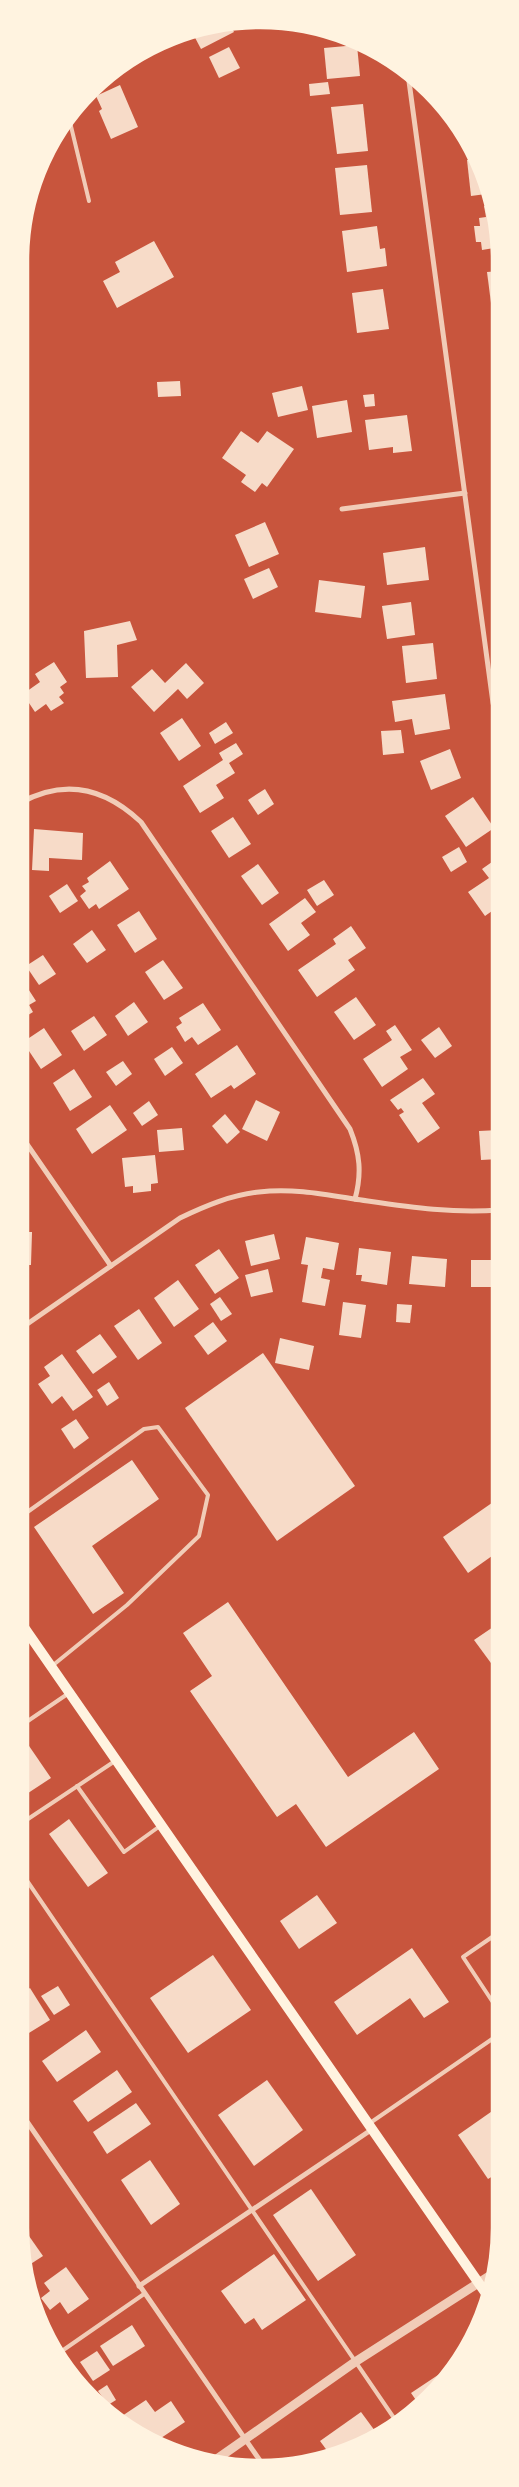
<svg xmlns="http://www.w3.org/2000/svg" width="519" height="2487" font-family="'Fira Sans',sans-serif">
  <rect width="100%" height="100%" fill="#c8553d"/>
  <g fill="#f7dbc8">
    <polygon points="230,25 234,32 201,49 191,30 197,27"/>
    <polygon points="357,45 360,76 327,79 324,48"/>
    <polygon points="229,47 240,68 219,78 209,57"/>
    <polygon points="328,82 330,94 310,96 309,84"/>
    <polygon points="120,85 138,127 111,139 99,111 102,109 96,96"/>
    <polygon points="363,104 368,151 337,154 331,107"/>
    <polygon points="477,159 486,194 471,196 467,160"/>
    <polygon points="367,165 372,212 340,215 335,168"/>
    <polygon points="489,205 500,247 482,250 481,242 476,242 474,226 480,226 479,218 486,217 484,206"/>
    <polygon points="377,226 380,249 385,248 387,266 347,272 342,231"/>
    <polygon points="154,241 174,277 117,308 103,281 120,272 115,262"/>
    <polygon points="500,271 500,302 491,303 487,272"/>
    <polygon points="383,289 389,329 357,333 352,293"/>
    <polygon points="500,314 500,360 498,360 492,315"/>
    <polygon points="500,377 500,413 498,413 493,378"/>
    <polygon points="180,381 181,396 158,397 157,382"/>
    <polygon points="302,386 308,410 278,417 272,393"/>
    <polygon points="374,394 375,406 365,407 363,395"/>
    <polygon points="347,400 352,432 317,438 312,406"/>
    <polygon points="407,415 412,451 393,453 393,447 369,450 365,420"/>
    <polygon points="241,431 258,443 267,431 294,449 267,487 262,483 255,492 241,482 246,475 222,458"/>
    <polygon points="265,522 279,554 249,567 235,535"/>
    <polygon points="425,547 429,580 387,585 383,553"/>
    <polygon points="269,568 278,587 253,599 244,579"/>
    <polygon points="319,580 365,586 361,618 315,612"/>
    <polygon points="411,602 415,635 387,639 382,606"/>
    <polygon points="130,621 137,640 117,645 118,677 86,678 84,631"/>
    <polygon points="433,643 437,679 406,683 402,646"/>
    <polygon points="54,662 67,682 60,687 64,693 59,697 64,703 51,711 46,704 35,712 23,694 40,682 35,674"/>
    <polygon points="186,663 204,683 187,699 178,689 154,712 131,687 152,669 165,683"/>
    <polygon points="445,694 450,729 415,735 412,719 395,722 392,701"/>
    <polygon points="182,718 201,746 179,761 160,733"/>
    <polygon points="226,722 233,733 215,744 209,733"/>
    <polygon points="401,730 404,753 383,755 381,731"/>
    <polygon points="236,743 243,754 229,763 235,773 216,785 224,798 200,813 183,786 223,760 219,753"/>
    <polygon points="450,749 461,778 431,790 420,761"/>
    <polygon points="265,789 274,804 258,815 248,800"/>
    <polygon points="473,797 494,828 466,847 445,816"/>
    <polygon points="233,817 251,844 229,858 211,831"/>
    <polygon points="34,829 83,833 82,860 49,858 49,871 32,870"/>
    <polygon points="459,847 467,862 451,872 442,857"/>
    <polygon points="499,857 499,889 494,892 499,899 499,906 485,916 468,892 489,878 482,869"/>
    <polygon points="110,861 129,889 99,909 96,904 89,909 80,896 86,891 82,886 89,882 87,878"/>
    <polygon points="258,864 279,893 262,905 241,876"/>
    <polygon points="324,880 334,895 317,906 307,890"/>
    <polygon points="67,884 78,901 60,913 49,896"/>
    <polygon points="305,898 316,912 301,923 310,935 288,951 269,924"/>
    <polygon points="139,911 157,939 135,953 117,925"/>
    <polygon points="20,922 28,935 20,940"/>
    <polygon points="351,926 366,948 348,960 355,970 317,997 298,970 336,944 333,939"/>
    <polygon points="92,930 106,950 87,963 73,944"/>
    <polygon points="43,955 56,974 39,985 26,966"/>
    <polygon points="163,960 183,988 164,1000 145,972"/>
    <polygon points="25,984 36,1001 29,1005 33,1012 20,1020 20,987"/>
    <polygon points="356,997 376,1025 354,1040 334,1012"/>
    <polygon points="134,1002 148,1022 128,1036 115,1016"/>
    <polygon points="203,1003 221,1030 198,1045 192,1037 185,1042 176,1027 182,1023 179,1018"/>
    <polygon points="94,1016 107,1035 84,1051 71,1031"/>
    <polygon points="395,1025 412,1050 400,1057 408,1069 382,1087 363,1059 392,1040 386,1031"/>
    <polygon points="439,1027 452,1046 435,1058 421,1040"/>
    <polygon points="44,1028 62,1055 41,1069 23,1042"/>
    <polygon points="237,1045 256,1074 234,1089 231,1085 211,1098 195,1074"/>
    <polygon points="172,1047 183,1063 165,1076 154,1059"/>
    <polygon points="123,1061 132,1074 116,1086 106,1072"/>
    <polygon points="74,1069 92,1097 70,1111 53,1083"/>
    <polygon points="423,1078 435,1094 422,1103 440,1128 418,1143 399,1115 404,1112 401,1108 398,1110 390,1100"/>
    <polygon points="256,1100 280,1112 267,1141 242,1129"/>
    <polygon points="149,1101 158,1115 142,1126 133,1113"/>
    <polygon points="110,1105 127,1130 92,1154 76,1129"/>
    <polygon points="225,1114 240,1132 227,1144 212,1126"/>
    <polygon points="182,1128 184,1150 159,1152 157,1130"/>
    <polygon points="499,1130 499,1159 481,1160 479,1131"/>
    <polygon points="155,1155 158,1183 151,1184 151,1191 133,1193 133,1186 125,1187 122,1158"/>
    <polygon points="20,1232 32,1232 31,1265 20,1265"/>
    <polygon points="274,1234 280,1259 251,1266 245,1241"/>
    <polygon points="306,1237 339,1243 334,1270 323,1268 321,1278 330,1280 325,1306 302,1302 308,1265 301,1264"/>
    <polygon points="359,1248 391,1252 387,1285 361,1281 362,1275 356,1275"/>
    <polygon points="219,1249 239,1278 215,1294 195,1265"/>
    <polygon points="412,1256 447,1259 445,1287 409,1284"/>
    <rect x="471" y="1260" width="28" height="27"/>
    <polygon points="268,1269 273,1292 251,1297 245,1275"/>
    <polygon points="178,1280 199,1309 174,1327 154,1298"/>
    <polygon points="220,1297 232,1314 221,1321 210,1304"/>
    <polygon points="343,1302 366,1305 361,1338 339,1335"/>
    <polygon points="397,1304 412,1305 410,1323 396,1322"/>
    <polygon points="139,1309 162,1343 138,1360 114,1326"/>
    <polygon points="213,1322 227,1341 208,1355 194,1336"/>
    <polygon points="100,1334 117,1357 93,1374 76,1351"/>
    <polygon points="280,1338 314,1346 309,1370 275,1363"/>
    <polygon points="263,1353 355,1486 277,1541 185,1408"/>
    <polygon points="62,1354 93,1397 73,1411 62,1396 52,1404 38,1384 50,1376 44,1367"/>
    <polygon points="109,1382 119,1398 107,1406 97,1390"/>
    <polygon points="76,1419 89,1438 74,1449 61,1429"/>
    <polygon points="132,1460 159,1499 92,1546 124,1593 93,1614 34,1527"/>
    <polygon points="499,1498 499,1551 468,1573 443,1537"/>
    <polygon points="228,1602 348,1777 414,1732 439,1769 326,1847 296,1804 277,1817 190,1691 212,1676 183,1633"/>
    <polygon points="499,1623 499,1674 474,1640"/>
    <polygon points="27,1743 51,1778 19,1799 19,1748"/>
    <polygon points="69,1819 108,1873 88,1887 49,1834"/>
    <polygon points="317,1895 337,1923 299,1949 280,1921"/>
    <polygon points="412,1948 449,2002 424,2018 410,1998 357,2035 334,2002"/>
    <polygon points="213,1955 251,2010 188,2053 150,1998"/>
    <polygon points="58,1986 70,2005 54,2015 41,1996"/>
    <polygon points="30,1988 50,2020 24,2036 19,2028 19,1995"/>
    <polygon points="86,2030 101,2052 57,2082 42,2061"/>
    <polygon points="117,2070 132,2092 88,2122 73,2101"/>
    <polygon points="267,2080 303,2130 254,2166 218,2115"/>
    <polygon points="136,2103 151,2124 107,2154 93,2132"/>
    <polygon points="498,2107 498,2173 488,2179 458,2135"/>
    <polygon points="150,2160 180,2204 151,2225 121,2180"/>
    <polygon points="311,2189 356,2255 318,2281 273,2215"/>
    <polygon points="29,2236 43,2256 26,2267 22,2241"/>
    <polygon points="274,2254 306,2300 262,2330 254,2318 245,2324 221,2291"/>
    <polygon points="66,2267 89,2299 68,2314 60,2302 50,2310 41,2298 50,2291 44,2283"/>
    <polygon points="34,2304 45,2321 40,2324 37,2319"/>
    <polygon points="132,2325 145,2346 113,2366 100,2346"/>
    <polygon points="97,2351 110,2370 93,2381 80,2362"/>
    <polygon points="450,2367 446,2372 420,2406 411,2393"/>
    <polygon points="107,2385 116,2400 108,2405 98,2391"/>
    <polygon points="146,2400 155,2412 171,2401 185,2422 155,2442 119,2418"/>
    <polygon points="361,2412 375,2431 337,2456 331,2456 320,2441"/>
  </g>
  <g fill="none" stroke-linecap="round" stroke-linejoin="round">
    <g stroke="#f1ccb7" stroke-width="4">
      <polyline points="69,118 89,201"/>
      <polyline points="19,1518 144,1429 158,1427 208,1495 199,1536 127,1605 52,1666"/>
      <polyline points="19,1642 30,1635"/>
      <polyline points="19,1727 69,1693"/>
      <polyline points="77,1786 124,1852 160,1826"/>
      <polyline points="19,1825 115,1761"/>
      <polyline points="19,1869 396,2421"/>
      <polyline points="498,2010 463,1957 498,1933"/>
      <polyline points="370,2123 498,2035"/>
      <polyline points="59,2353 144,2294"/>
    </g>
    <g stroke="#f1ccb7" stroke-width="5">
      <polyline points="408,74 493,703 499,729"/>
      <polyline points="342,509 465,493"/>
      <path d="M20,803C65,778 105,788 141,822L350,1129C360,1154 362,1173 355,1199"/>
      <polyline points="20,1134 111,1266"/>
      <path d="M20,1329L180,1218C205,1206 231,1195 259,1192C291,1188 323,1194 354,1199C403,1206 450,1214 499,1210"/>
      <polyline points="19,2110 263,2465"/>
      <polyline points="139,2286 371,2130"/>
    </g>
    <polyline stroke="#f1ccb7" stroke-width="9" points="214,2461 355,2362 494,2273"/>
    <polyline stroke="#fff3e0" stroke-width="10" points="19,1620 487,2295"/>
  </g>
  <path d="M0 0H519V2487H0ZM260 28H260A232 232 0 0 1 492 260V2228A232 232 0 0 1 260 2460H260A232 232 0 0 1 28 2228V260A232 232 0 0 1 260 28Z" fill="#fff3e0" fill-rule="evenodd"/>
  <path fill="none" stroke="#fff3e0" stroke-width="2.5" d="M260 28H260A232 232 0 0 1 492 260V2228A232 232 0 0 1 260 2460H260A232 232 0 0 1 28 2228V260A232 232 0 0 1 260 28Z"/>
</svg>
